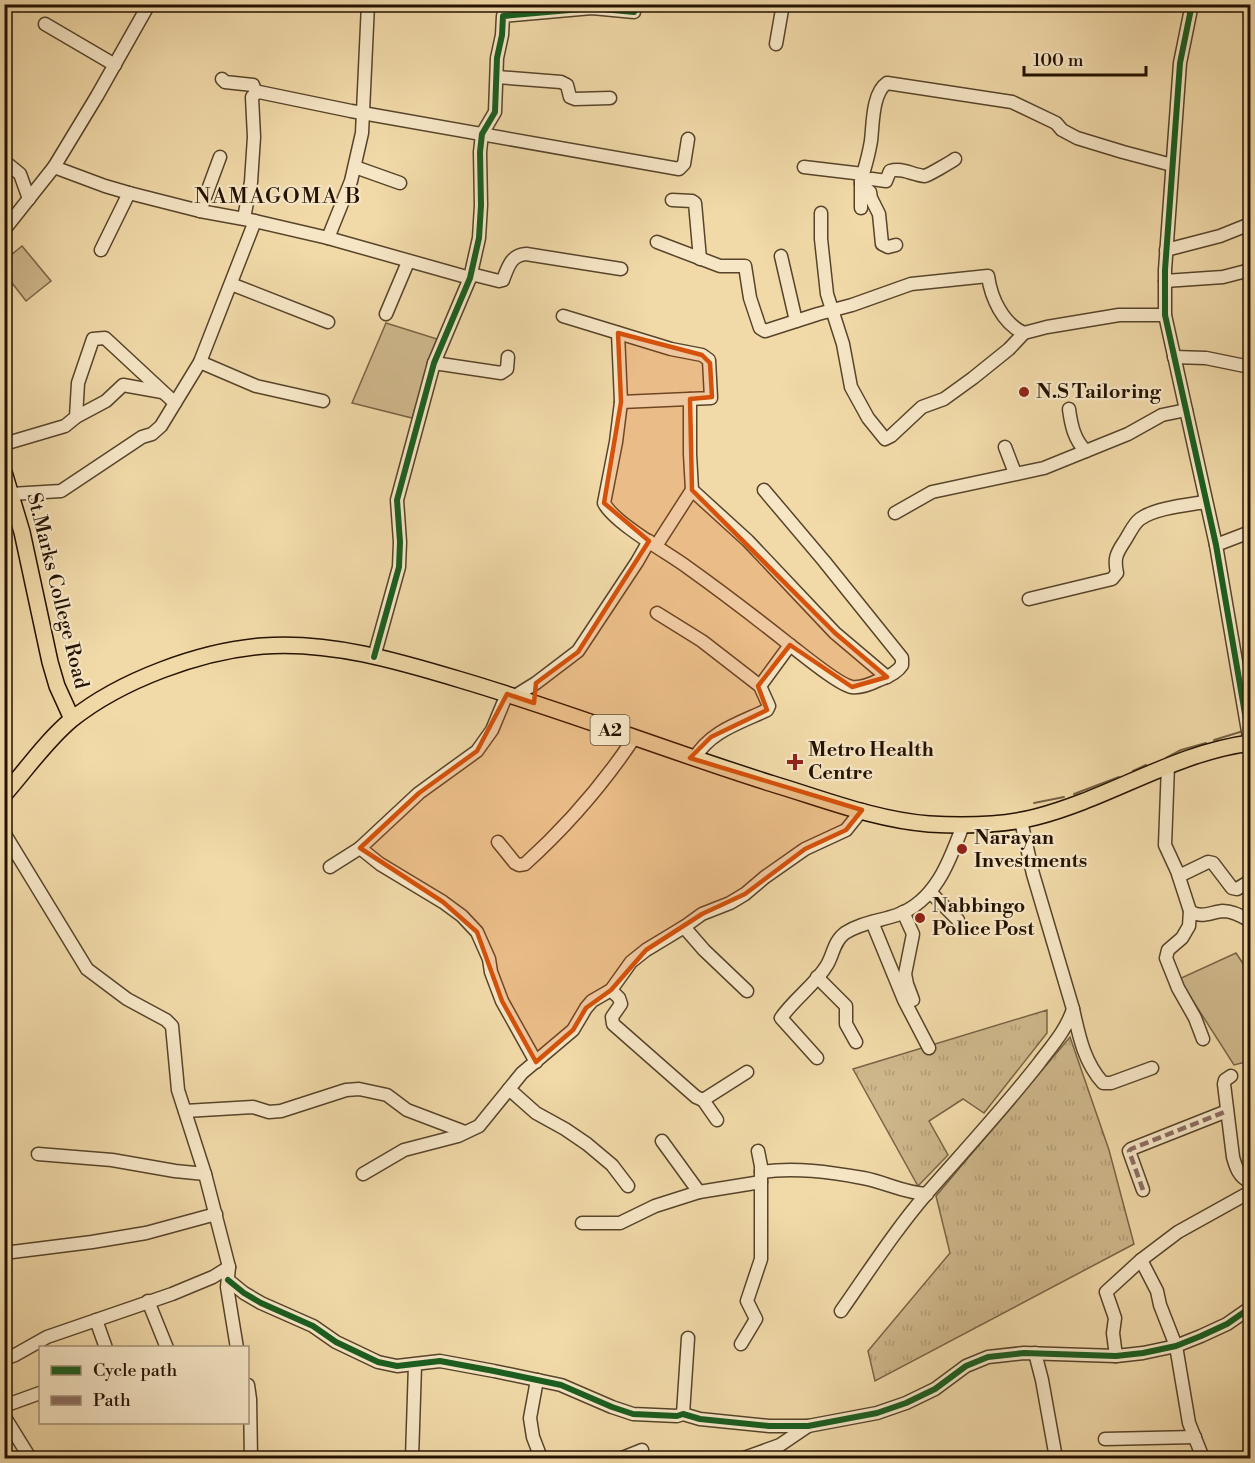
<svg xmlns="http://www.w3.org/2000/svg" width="1255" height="1463" font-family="'Libre Bodoni',serif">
  <defs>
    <pattern id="grass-tufts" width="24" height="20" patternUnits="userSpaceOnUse" patternTransform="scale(1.5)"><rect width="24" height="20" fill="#ceb78b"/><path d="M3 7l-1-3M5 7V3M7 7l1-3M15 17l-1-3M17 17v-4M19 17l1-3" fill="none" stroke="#b19c76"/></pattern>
  </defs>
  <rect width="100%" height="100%" fill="#f1d9a8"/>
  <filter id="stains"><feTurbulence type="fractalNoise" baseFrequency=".00333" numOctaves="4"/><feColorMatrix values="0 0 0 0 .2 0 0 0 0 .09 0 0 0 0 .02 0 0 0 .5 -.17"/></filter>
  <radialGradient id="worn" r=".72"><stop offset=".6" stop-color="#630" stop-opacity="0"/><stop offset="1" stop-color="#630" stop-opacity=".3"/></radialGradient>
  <g fill="url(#grass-tufts)" stroke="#796446" stroke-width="1.5">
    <polygon points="1047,1010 1047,1033 984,1113 963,1099 929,1121 948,1155 918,1186 853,1069"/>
    <polygon points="1070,1037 1109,1150 1134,1244 875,1381 868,1351 950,1253 936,1196"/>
  </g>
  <g fill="#ceb78b" stroke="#796446" stroke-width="1.5">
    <polygon points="22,246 51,281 26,301 5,274 5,260"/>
    <polygon points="386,323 437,339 412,418 352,403"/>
    <polygon points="1236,953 1250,974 1250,1061 1234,1065 1179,979"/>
  </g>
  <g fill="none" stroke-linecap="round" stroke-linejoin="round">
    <g stroke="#756143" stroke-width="2">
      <polyline points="1214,740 1240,732"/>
      <polyline points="1166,758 1181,750 1206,743"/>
      <polyline points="1133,771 1146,765"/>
      <polyline points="1074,794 1119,777"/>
      <polyline points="1034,803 1064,797"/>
    </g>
    <defs>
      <g id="minor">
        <polyline points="1192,4 1180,63 1165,270 1165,315 1216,545 1250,743"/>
        <polyline points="45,24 115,65"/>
        <polyline points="776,44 783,4"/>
        <polyline points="497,77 561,82 567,85 570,97 575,99 610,98"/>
        <polyline points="222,79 225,82 253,85 256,93"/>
        <polyline points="4,161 20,174 29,199"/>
        <polyline points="54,167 105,186 129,193 200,211 255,221 328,238 470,278"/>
        <polyline points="355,167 400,183"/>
        <path d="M804,167L863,174C866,164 869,153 871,141C873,125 872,93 887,83L1012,102L1056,123L1062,130L1077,138L1123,152L1172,165"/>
        <path d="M862,176L861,181L872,179L886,181L890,171C902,167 912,175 925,176C927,176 951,162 955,159"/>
        <polyline points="861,184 870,192 871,198 879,214 882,244 888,247 896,245"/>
        <polyline points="672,200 692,201 695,203 700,259"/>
        <polyline points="861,208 861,182"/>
        <polyline points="200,211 220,157"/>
        <polyline points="821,213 821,239 827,294 843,344 851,387 868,418 885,439 891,436 922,407 944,399 973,378 1009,349 1024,333 1047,327 1119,315 1165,315"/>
        <polyline points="244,218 251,182 254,137 252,97 256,93 259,92 351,111 679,169 684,164 688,139"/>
        <polyline points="4,230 54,167 97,96 149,4"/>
        <polyline points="328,238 351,181 362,133 368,4"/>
        <path d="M657,242L720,266H745L750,298L760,328L765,331L818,314L852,305L911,284L988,276C991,298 1003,324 1024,333"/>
        <polyline points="101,250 129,193"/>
        <polyline points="1166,250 1220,236 1250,224"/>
        <polyline points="781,256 796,321"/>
        <path d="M471,274L499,281L503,280C508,267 511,255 526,254L621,269"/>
        <polyline points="1165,281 1223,277 1250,270"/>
        <polyline points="231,284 328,322"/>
        <polyline points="386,314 408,262"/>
        <polyline points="563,316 671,349 702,355 709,360 711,398 621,402"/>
        <path d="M618,333L621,402L616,442L604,503C614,523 668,553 687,567C722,592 756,618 790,645L760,686"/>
        <polyline points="1174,357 1206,358 1250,367"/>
        <polyline points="200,362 256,386 323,401"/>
        <polyline points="434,363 501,373 507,369 508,357"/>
        <polyline points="690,399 690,454 692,490"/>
        <path d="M1069,409C1071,424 1074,440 1086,451L1128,434L1162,415L1186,410"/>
        <polyline points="76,417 106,401 123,385 162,392"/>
        <polyline points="4,444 65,426 76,417 78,383 93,339 105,338 175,403"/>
        <polyline points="1005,447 1015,473"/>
        <path d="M764,490L824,561L902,658V665C897,673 888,677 879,680C871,684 861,688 852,687C839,685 802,654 790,645"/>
        <polyline points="11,494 61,491 142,437 152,434 161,426 200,362 255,221"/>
        <polyline points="895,513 932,492 1044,468 1086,451"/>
        <polyline points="1216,545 1250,532"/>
        <polyline points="656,546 692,490 748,541 835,633 887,677"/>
        <path d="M1029,599L1112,579L1117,573C1114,559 1116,554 1124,542C1129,535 1133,524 1140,519C1155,508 1187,505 1205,502"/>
        <path d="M657,613L702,641L760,686L769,706L767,710C740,723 710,731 694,759"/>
        <polyline points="374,657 399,567 400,542 397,500 434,363 470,278 479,238 481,205 480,152 482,134 495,112 497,58 502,35 503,16 592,8 634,12"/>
        <polyline points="515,696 536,683 578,651 637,562 649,541"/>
        <polyline points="1168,765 1165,845 1177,871 1190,911 1189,926 1182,938 1168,950 1166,958 1178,988 1195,1018 1203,1039"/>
        <polyline points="4,833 87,969 127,999 166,1020 172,1026 178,1090 205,1174 229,1267 227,1287 237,1348"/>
        <path d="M498,842L515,863L519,865L525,864C567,826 602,786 634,738"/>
        <polyline points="360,848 380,864 443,902 462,916 477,932 489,959 491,972 502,1001 536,1062"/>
        <polyline points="330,867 360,848 419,793 477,751 492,730 507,694"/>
        <polyline points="1179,876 1208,862 1213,863 1232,888 1237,889 1250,881"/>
        <polyline points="930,892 958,920"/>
        <path d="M1190,911C1201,919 1211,912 1223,911C1233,911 1242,916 1250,921"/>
        <polyline points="903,912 913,934 905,974 907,984 913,1000"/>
        <polyline points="872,922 904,1000 929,1048"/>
        <polyline points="817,977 846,1006 846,1024 856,1042"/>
        <polyline points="611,990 619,998 621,1004 612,1017 613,1024 696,1097 703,1100 747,1072"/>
        <polyline points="747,991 704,950 684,927 702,914 730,903 745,894 765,877 805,849 846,830 862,810"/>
        <path d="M1073,1009C1079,1036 1084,1062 1103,1083H1111L1152,1068"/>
        <path d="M817,1058L781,1018C794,999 815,985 827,965C833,955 834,941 845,933C860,923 879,921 897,915C936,901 950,860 963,825"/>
        <path d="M1231,1076L1225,1080L1224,1084L1233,1157C1236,1168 1239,1177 1250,1182"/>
        <polyline points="509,1089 536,1113 565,1129 587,1144 612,1165 628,1186"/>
        <polyline points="703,1100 717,1120"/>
        <polyline points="185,1111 253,1107 269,1112 281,1111 346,1090 359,1089 387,1095 407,1110 465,1132"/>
        <polyline points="662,1141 699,1192 761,1182"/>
        <polyline points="38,1154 112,1160 175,1171 205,1174"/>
        <path d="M761,1172C795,1167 830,1172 863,1178C885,1182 904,1193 927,1194"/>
        <polyline points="363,1174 404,1150 458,1136 479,1126 522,1073 573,1030 586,1008 592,1001 611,990 631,962 646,950 684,927"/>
        <polyline points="1143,1190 1129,1151 1131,1149 1227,1111"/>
        <polyline points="582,1223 620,1223 655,1206 699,1192"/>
        <polyline points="4,1253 92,1242 146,1233 216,1214"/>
        <polyline points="1141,1260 1157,1291 1160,1305 1176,1346 1189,1423 1203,1458"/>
        <polyline points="228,1280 244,1293 261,1303 313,1326 336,1342 378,1362 397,1366 440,1361 494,1371 561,1385 612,1407 633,1414 677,1416 683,1414 700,1419 769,1426 808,1426 877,1413 906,1403 935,1389 966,1366 988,1357 1024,1353 1116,1356 1143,1353 1176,1346 1201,1336 1227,1324 1250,1308"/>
        <polyline points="148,1301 167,1348"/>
        <path d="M841,1311C869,1271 896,1229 928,1192C965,1150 1004,1108 1039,1063C1051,1047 1067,1029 1073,1009L1033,874L1021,821"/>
        <polyline points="96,1320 106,1348"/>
        <polyline points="741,1344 756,1319 747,1301 761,1259 761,1166 758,1151"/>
        <polyline points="1035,1353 1042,1380 1056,1458"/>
        <polyline points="1116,1356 1113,1333 1115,1318 1106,1292 1141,1260 1178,1232 1250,1192"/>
        <polyline points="4,1359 15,1355 47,1337 172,1294 213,1277 229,1267"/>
        <polyline points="537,1380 530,1418 533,1437 541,1458"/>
        <polyline points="248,1385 250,1399 251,1458"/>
        <polyline points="4,1406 40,1393"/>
        <polyline points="683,1414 688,1338"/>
        <polyline points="4,1416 30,1458"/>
        <polyline points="1105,1439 1195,1437"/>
        <polyline points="412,1458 415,1365"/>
        <polyline points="622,1458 642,1450"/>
        <polyline points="744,1458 780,1445 808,1426"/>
      </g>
      <g id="major">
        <polyline points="4,472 22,532 50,662 57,686 72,719"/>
        <path d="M4,795C26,770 46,741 71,720C121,680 200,651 263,646C330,641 398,661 461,680C566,711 668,751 773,784C823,799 876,820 929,824C964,826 1001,826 1036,817C1110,798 1174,753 1250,743"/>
      </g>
    </defs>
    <use href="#minor" stroke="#57442a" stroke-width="15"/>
    <use href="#major" stroke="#241200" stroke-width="18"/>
    <use href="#minor" stroke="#f6e6c6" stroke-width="12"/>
    <use href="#major" stroke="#f1d9a8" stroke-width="15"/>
    <polyline stroke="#8d6e63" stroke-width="4.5" stroke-dasharray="9 4.5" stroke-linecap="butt" points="1143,1190 1129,1151 1131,1149 1227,1111"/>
    <defs>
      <g id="cycleway">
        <polyline points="1192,4 1180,63 1165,270 1165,315 1216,545 1250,743"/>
        <polyline points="374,657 399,567 400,542 397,500 434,363 470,278 479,238 481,205 480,152 482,134 495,112 497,58 502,35 503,16 592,8 634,12"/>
        <polyline points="228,1280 244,1293 261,1303 313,1326 336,1342 378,1362 397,1366 440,1361 494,1371 561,1385 612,1407 633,1414 677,1416 683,1414 700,1419 769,1426 808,1426 877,1413 906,1403 935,1389 966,1366 988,1357 1024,1353 1116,1356 1143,1353 1176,1346 1201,1336 1227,1324 1250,1308"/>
      </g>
    </defs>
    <use href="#cycleway" stroke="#f6e6c6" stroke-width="10"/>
    <use href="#cycleway" stroke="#1b5e20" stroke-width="6"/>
  </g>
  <path fill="#d4520b" fill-opacity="0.2" stroke="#d4520b" stroke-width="4.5" stroke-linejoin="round" d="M618,333L702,355L710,363L712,397L690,399L692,490L835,633L887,677L852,687L790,645L758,686L767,710L711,737L690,758L862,810L846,830L805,849L745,894L702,914L646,950L611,990L586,1008L573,1030L536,1062L502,1001L477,932L443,902L360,848L419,793L477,751L507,694L534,703L536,683L578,652L649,541L604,503L621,402Z"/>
  <g fill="#8f2418" stroke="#f6e6c6" stroke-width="2">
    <circle cx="1024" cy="392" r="6"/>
    <path d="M792 753h6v6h6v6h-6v6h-6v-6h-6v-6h6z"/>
    <circle cx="962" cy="849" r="6"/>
    <circle cx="920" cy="918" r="6"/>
  </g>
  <g text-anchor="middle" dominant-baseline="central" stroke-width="4.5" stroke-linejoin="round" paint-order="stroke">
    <rect fill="#f6e6c6" stroke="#63523b" stroke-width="1.5" x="590.5" y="715" width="39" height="30" rx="4.5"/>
    <g font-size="18" font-weight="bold" fill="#241200">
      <text x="610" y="730">A2</text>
    </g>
    <g font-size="20" font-weight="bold" fill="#241200" stroke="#f6e6c6" text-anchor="start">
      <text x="1036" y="392">N.S Tailoring</text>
      <text x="808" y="750">Metro Health<tspan x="808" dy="23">Centre</tspan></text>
      <text x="974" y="838">Narayan<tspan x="974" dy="23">Investments</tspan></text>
      <text x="932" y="906">Nabbingo<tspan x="932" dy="23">Police Post</tspan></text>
    </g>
    <g font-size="20" fill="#241200" stroke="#f6e6c6">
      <text transform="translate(57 591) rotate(76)">St.Marks College Road</text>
    </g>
    <g font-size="22" letter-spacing="1.5" fill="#241200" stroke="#f6e6c6">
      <text x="278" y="196">NAMAGOMA B</text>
    </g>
  </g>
  <rect width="1255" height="1463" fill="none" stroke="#f1d9a8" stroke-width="24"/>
  <rect x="6" y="6" width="1243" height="1451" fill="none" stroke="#241200" stroke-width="3"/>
  <rect x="12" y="12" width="1231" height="1439" fill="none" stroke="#241200" stroke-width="1.5"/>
  <rect x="39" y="1346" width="210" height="78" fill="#f6e6c6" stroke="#a29177" stroke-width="1.5"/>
  <rect x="51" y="1366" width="30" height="9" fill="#1b5e20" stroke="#a29177" stroke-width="1.5"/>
  <text x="93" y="1376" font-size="18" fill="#241200">Cycle path</text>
  <rect x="51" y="1396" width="30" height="9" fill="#8d6e63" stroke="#a29177" stroke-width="1.5"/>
  <text x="93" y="1406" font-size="18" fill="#241200">Path</text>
  <path d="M1024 66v9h122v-9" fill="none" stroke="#241200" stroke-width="3"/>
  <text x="1033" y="66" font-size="18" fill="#241200" stroke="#f6e6c6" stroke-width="4.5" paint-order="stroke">100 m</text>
  <rect width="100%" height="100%" filter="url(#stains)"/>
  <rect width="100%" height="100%" fill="url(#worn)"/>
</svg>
